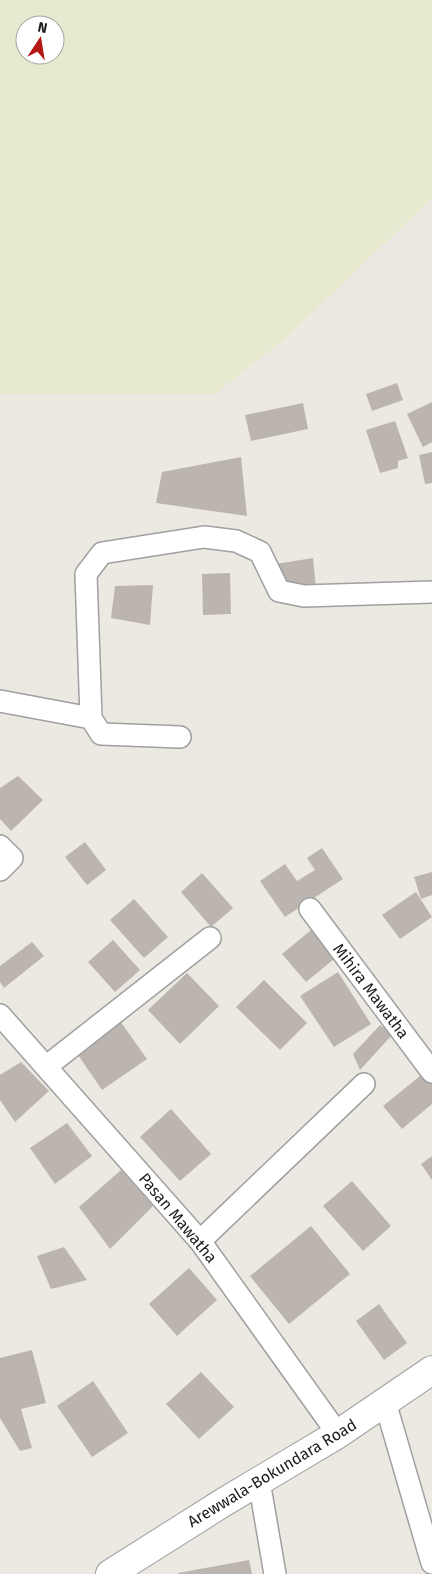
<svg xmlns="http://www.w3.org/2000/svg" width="432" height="1574" font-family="'Fira Sans',sans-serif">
  <rect width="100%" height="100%" fill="#ece9e2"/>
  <path fill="#e7eacf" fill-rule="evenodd" d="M0,0H432V198L285,339L215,394H0ZM25,25H55V55H25Z"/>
  <g fill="#bcb5af">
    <polygon points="397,383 403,400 372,411 366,394"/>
    <polygon points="432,402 432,442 423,447 407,414"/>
    <polygon points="303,403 308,429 251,441 245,415"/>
    <polygon points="395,421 408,458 398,461 398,468 380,473 366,430"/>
    <polygon points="432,452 432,483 425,484 419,455"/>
    <polygon points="241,457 247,516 156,503 162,472"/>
    <polygon points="313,558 316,589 287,584 276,564"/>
    <polygon points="230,573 231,614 203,615 202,574"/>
    <polygon points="153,585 150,625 111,618 115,586"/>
    <polygon points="18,776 43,800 11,831 0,819 0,788"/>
    <polygon points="85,842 106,870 87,885 65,857"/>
    <polygon points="322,848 343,879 285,917 260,881 285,864 297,881 315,870 307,858"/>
    <polygon points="432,872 432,895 421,899 414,877"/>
    <polygon points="202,873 233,908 211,927 181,892"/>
    <polygon points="416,892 432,917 400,939 382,915"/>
    <polygon points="134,899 168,937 144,958 110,920"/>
    <polygon points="316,926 340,954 306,982 282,954"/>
    <polygon points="113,940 140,970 115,992 88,962"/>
    <polygon points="32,942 44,956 4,988 0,982 0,966"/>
    <polygon points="338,972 371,1024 334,1047 300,996"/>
    <polygon points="187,973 219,1006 180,1044 148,1010"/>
    <polygon points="264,980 307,1023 280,1050 236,1007"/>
    <polygon points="120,1021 147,1059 102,1090 76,1052"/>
    <polygon points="380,1025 392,1035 360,1070 353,1054"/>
    <polygon points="21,1062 49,1091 15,1122 0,1100 0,1075"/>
    <polygon points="425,1072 432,1081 432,1104 402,1129 383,1106"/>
    <polygon points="171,1109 211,1154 180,1181 140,1137"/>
    <polygon points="67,1123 92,1156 55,1184 30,1148"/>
    <polygon points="432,1156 432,1180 421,1164"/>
    <polygon points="121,1170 153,1206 110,1249 79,1207"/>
    <polygon points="352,1181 391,1226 363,1251 323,1206"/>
    <polygon points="311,1226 350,1274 289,1324 250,1276"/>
    <polygon points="64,1247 87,1280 51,1289 37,1256"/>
    <polygon points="189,1268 217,1300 177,1336 149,1304"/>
    <polygon points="379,1304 407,1343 384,1360 356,1321"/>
    <polygon points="32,1350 46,1403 21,1409 32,1448 20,1451 0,1418 0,1358"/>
    <polygon points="201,1372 234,1407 199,1439 166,1404"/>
    <polygon points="93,1381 128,1433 92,1457 57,1406"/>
    <polygon points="249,1560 252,1574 178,1574 178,1573"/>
  </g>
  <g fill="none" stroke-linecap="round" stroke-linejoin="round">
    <defs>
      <g id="minor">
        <polyline points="0,701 91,718"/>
        <polyline points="180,737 101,734 91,718 86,574 102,553 204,537 236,541 260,552 279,591 304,596 432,592"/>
        <polyline points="0,846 12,858 0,870"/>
        <polyline points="310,909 432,1072"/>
        <polyline points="0,1015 200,1241 338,1434"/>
        <polyline points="47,1066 210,938"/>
        <polyline points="200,1241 364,1084"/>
        <polyline points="385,1402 432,1563"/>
        <polyline points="259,1481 275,1574"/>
      </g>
      <polyline id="tertiary" points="110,1574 224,1502 338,1434 432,1370"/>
    </defs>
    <use href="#minor" stroke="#a0a0a0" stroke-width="24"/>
    <use href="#tertiary" stroke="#a0a0a0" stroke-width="30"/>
    <use href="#minor" stroke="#fff" stroke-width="21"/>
    <use href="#tertiary" stroke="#fff" stroke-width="28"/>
  </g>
  <g text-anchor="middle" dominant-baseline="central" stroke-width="5" stroke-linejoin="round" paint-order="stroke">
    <g font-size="16" fill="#1c1c1c" stroke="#fff">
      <text transform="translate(371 991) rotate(53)">Mihira Mawatha</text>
      <text transform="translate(178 1218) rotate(50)">Pasan Mawatha</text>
      <text transform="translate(272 1473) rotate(-31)">Arewwala-Bokundara Road</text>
    </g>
  </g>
  <g transform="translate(40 40) rotate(12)"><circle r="24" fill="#ffffff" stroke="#a4a4a4"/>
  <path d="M0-4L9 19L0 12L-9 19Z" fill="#b51812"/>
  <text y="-8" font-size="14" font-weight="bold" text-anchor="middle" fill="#1c1c1c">N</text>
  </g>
</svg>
